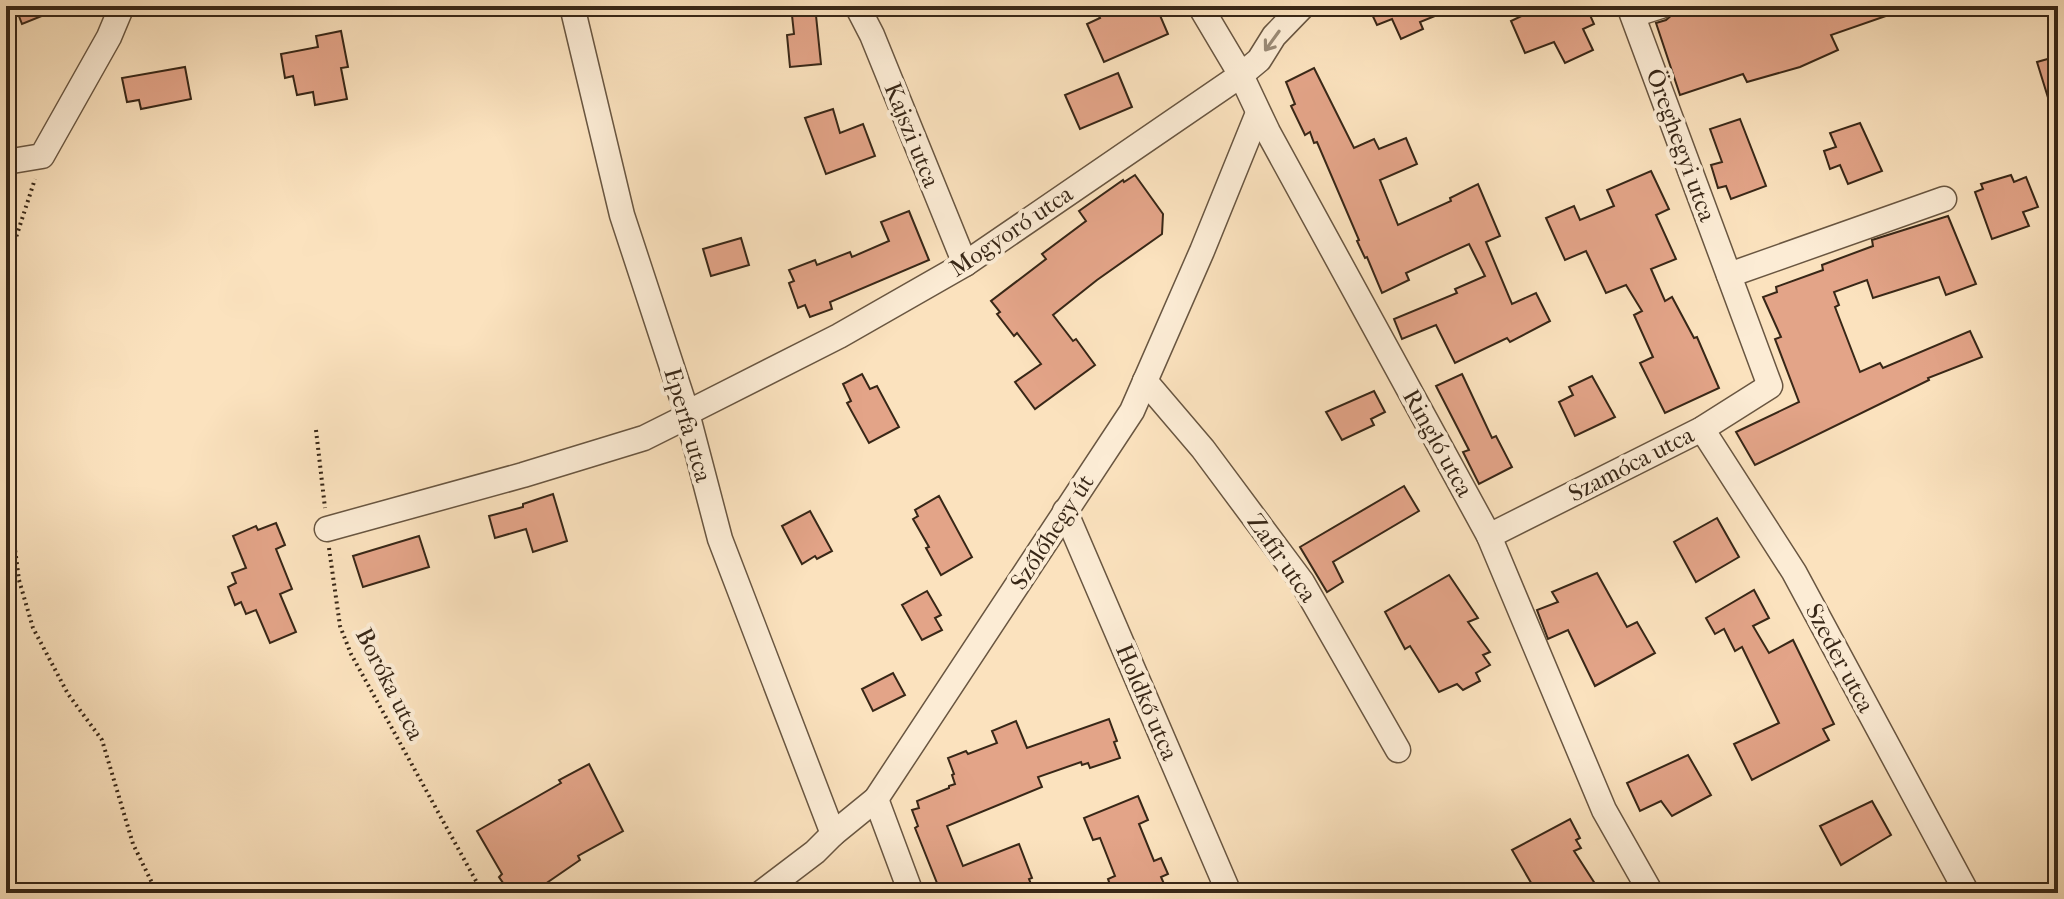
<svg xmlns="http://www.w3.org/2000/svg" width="2064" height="899" font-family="'IM FELL French Canon',serif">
  <rect width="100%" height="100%" fill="#fbe2be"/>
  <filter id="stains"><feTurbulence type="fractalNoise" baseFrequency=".0025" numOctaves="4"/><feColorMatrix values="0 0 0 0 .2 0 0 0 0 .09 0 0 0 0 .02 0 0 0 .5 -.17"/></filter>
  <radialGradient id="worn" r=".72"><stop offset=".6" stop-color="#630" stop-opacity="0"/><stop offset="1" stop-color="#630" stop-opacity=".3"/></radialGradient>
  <g fill="#e3a488" stroke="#382717" stroke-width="2">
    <polygon points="15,6 64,6 64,7 22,24"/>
    <polygon points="791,6 815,6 821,64 790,67 787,35 794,34"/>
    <polygon points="1094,6 1156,6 1168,34 1104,62 1087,24 1100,18"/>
    <polygon points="1368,6 1457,6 1457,7 1420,22 1423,29 1401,39 1392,19 1377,25"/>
    <polygon points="1543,6 1586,6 1594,24 1583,29 1593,50 1565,63 1554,42 1525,53 1511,21"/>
    <polygon points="1699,6 1705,6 1707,11 1723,6 1906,6 1906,9 1831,35 1838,50 1800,67 1747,82 1743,74 1680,95 1656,23 1666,20 1673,14"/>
    <polygon points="341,31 348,67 341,68 347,99 315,105 313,92 297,95 293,76 285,78 281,54 318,47 316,36"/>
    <polygon points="2058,56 2058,117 2054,117 2037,62"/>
    <polygon points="185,67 191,99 141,109 139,100 127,102 122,78"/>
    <polygon points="1314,68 1354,148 1374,139 1379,149 1406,138 1417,164 1380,180 1398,225 1451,201 1450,198 1478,184 1500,236 1486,242 1512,304 1536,293 1550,321 1510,342 1507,338 1455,363 1436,325 1402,339 1394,319 1457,293 1455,289 1485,276 1469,244 1406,273 1409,280 1382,293 1367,257 1365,258 1357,241 1359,240 1317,142 1314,143 1310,132 1305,135 1291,106 1295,104 1286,82"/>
    <polygon points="1118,73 1132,107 1080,129 1065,95"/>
    <polygon points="833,109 840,133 863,124 875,156 826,174 805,118"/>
    <polygon points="1740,119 1766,186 1731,199 1726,186 1718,188 1711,165 1722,162 1710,129"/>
    <polygon points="1860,123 1882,171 1848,184 1840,165 1830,169 1824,151 1836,147 1830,133"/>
    <polygon points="1651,171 1669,209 1656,215 1676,259 1651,269 1665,301 1672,297 1694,338 1697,337 1719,388 1665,413 1640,363 1653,357 1634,315 1642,311 1626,285 1606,293 1586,251 1565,260 1546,218 1574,206 1580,220 1614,206 1607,190"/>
    <polygon points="1135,175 1163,214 1162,234 1097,280 1053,315 1073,341 1076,339 1095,365 1035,409 1015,382 1041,364 1017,333 1014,336 997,314 1000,312 991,301 1046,259 1042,254 1086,221 1079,211 1123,180 1124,182"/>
    <polygon points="2011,175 2014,182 2026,177 2038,207 2023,212 2029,226 1992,239 1975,192 1983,189 1981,184"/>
    <polygon points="909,211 929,260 830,302 832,309 810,317 805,305 798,308 789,283 794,281 789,270 815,260 817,265 850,252 852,257 889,241 881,222"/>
    <polygon points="1948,216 1976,284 1946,295 1939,277 1873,298 1867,280 1834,292 1839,305 1835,307 1860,372 1880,363 1883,368 1970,331 1982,357 1928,378 1929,380 1755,465 1736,432 1799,402 1775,339 1781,337 1763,297 1777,292 1776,287 1823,270 1822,265 1873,246 1872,240"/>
    <polygon points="741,238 749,265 711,276 703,249"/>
    <polygon points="862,374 870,389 877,386 899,427 869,443 847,403 851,401 843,384"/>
    <polygon points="1462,374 1492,438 1496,436 1512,467 1479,484 1463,452 1469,450 1436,386"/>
    <polygon points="1592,376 1615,417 1575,436 1559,402 1573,395 1569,387"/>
    <polygon points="1374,391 1385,412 1371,419 1374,425 1342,440 1326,412"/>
    <polygon points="1404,486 1419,511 1333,562 1343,582 1327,592 1300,547"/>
    <polygon points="553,494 567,541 533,552 526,529 495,538 489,516 523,507 523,504"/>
    <polygon points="939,496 972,557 941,575 926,548 929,547 913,519 918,516 915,510"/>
    <polygon points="810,511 832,551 817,559 815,556 802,564 782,526"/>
    <polygon points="1717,518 1739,557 1696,582 1674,542"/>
    <polygon points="276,523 285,545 276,549 292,589 280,594 296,632 270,643 256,610 246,614 241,602 235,605 228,587 236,583 232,573 246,568 233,536 256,526 258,530"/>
    <polygon points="419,536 429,567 363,587 353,556"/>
    <polygon points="1597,573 1627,627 1637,622 1655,653 1595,686 1568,630 1548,639 1537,610 1558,602 1552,592"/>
    <polygon points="1449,575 1478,618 1468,622 1490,652 1483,655 1490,665 1476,673 1480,681 1463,690 1457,684 1439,692 1410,646 1405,649 1385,612"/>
    <polygon points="1754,590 1769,618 1753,626 1769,653 1793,640 1834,724 1823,729 1829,740 1752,780 1734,744 1779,723 1742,647 1735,651 1724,629 1715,634 1706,618"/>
    <polygon points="927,591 941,615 935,618 942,630 922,640 902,605"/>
    <polygon points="893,673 905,695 873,711 862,689"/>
    <polygon points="1109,719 1117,741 1114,742 1120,758 1090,768 1088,763 1082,765 1081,762 1038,777 1042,787 947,826 963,866 1019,844 1032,878 1029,879 1033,889 1022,893 941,893 915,828 918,826 912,810 919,808 917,801 949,788 949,786 955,784 952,775 954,774 948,758 966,751 968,754 997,743 992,731 1016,721 1027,748"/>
    <polygon points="1688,755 1711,795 1672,816 1661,801 1640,811 1627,783"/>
    <polygon points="589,764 623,831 578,856 580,860 532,893 510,893 499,877 502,874 477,831 561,783 559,780"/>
    <polygon points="1138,796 1148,820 1139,824 1154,861 1161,858 1168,874 1161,877 1168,893 1113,893 1108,879 1115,876 1100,838 1093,840 1084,818"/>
    <polygon points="1872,801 1891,835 1841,865 1820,826"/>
    <polygon points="1570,819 1580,838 1576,840 1581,848 1574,851 1601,893 1537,893 1512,850"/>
  </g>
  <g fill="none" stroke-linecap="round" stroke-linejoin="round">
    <defs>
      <g id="minor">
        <polyline points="572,6 622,215 687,413 720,539 833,834"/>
        <polyline points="857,6 872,35 965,264"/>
        <polyline points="1200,6 1241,75 1268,132 1489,536 1604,810 1651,893"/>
        <polyline points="1633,15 1661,6"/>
        <polyline points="6,162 42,156 109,37 122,6"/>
        <polyline points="1729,275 1944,199"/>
        <polyline points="1145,381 1203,449 1302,582 1398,750"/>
        <polyline points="687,413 839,336 965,264 1241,75 1259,60 1274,36 1303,6"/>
        <polyline points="1702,429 1794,572 1967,893"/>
        <polyline points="1065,511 1229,893"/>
        <polyline points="327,529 523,475 644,438 688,416"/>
        <polyline points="1489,536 1702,429 1770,386 1629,6"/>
        <polyline points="876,799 911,893"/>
        <polyline points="761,893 815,852 833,834 876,799 1132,411 1202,251 1258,113"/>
      </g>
    </defs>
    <use href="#minor" stroke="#695641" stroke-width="27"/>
    <g stroke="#382717" stroke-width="4" stroke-dasharray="2 4" stroke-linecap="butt">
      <polyline points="6,289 10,256 35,179"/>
      <polyline points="316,430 325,508"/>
      <polyline points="6,479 19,580 33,628 68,694 102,740 133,844 157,893"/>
      <polyline points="329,548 340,626 351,654 481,890"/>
    </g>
    <use href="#minor" stroke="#fcecd5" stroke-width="24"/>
  </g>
  <defs><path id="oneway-shaft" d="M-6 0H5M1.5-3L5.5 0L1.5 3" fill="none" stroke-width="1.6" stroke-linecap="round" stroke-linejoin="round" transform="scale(2)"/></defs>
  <use stroke="#9a8a76" href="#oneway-shaft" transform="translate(1272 41) rotate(126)"/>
  <g text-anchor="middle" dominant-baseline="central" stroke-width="8" stroke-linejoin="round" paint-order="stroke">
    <g font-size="24" fill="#382717" stroke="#fcecd5">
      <text transform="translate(912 135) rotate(68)">Kajszi utca</text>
      <text transform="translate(1681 145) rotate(70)">Öreghegyi utca</text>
      <text transform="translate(1011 231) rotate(-34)">Mogyoró utca</text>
      <text transform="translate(688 425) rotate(74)">Eperfa utca</text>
      <text transform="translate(1438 443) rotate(61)">Ringló utca</text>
      <text transform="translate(1631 464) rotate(-27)">Szamóca utca</text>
      <text transform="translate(1052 532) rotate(-57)">Szőlőhegy út</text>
      <text transform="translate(1282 558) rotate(55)">Zafír utca</text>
      <text transform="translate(1840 658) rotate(62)">Szeder utca</text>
      <text transform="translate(390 684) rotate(63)">Boróka utca</text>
      <text transform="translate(1147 702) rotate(67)">Holdkő utca</text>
    </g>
  </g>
  <rect width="2064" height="899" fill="none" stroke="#fbe2be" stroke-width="32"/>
  <rect x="8" y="8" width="2048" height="883" fill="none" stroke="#382717" stroke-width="4"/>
  <rect x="16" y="16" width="2032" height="867" fill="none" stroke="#382717" stroke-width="2"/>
  <rect width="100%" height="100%" filter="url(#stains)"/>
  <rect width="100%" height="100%" fill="url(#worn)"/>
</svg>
